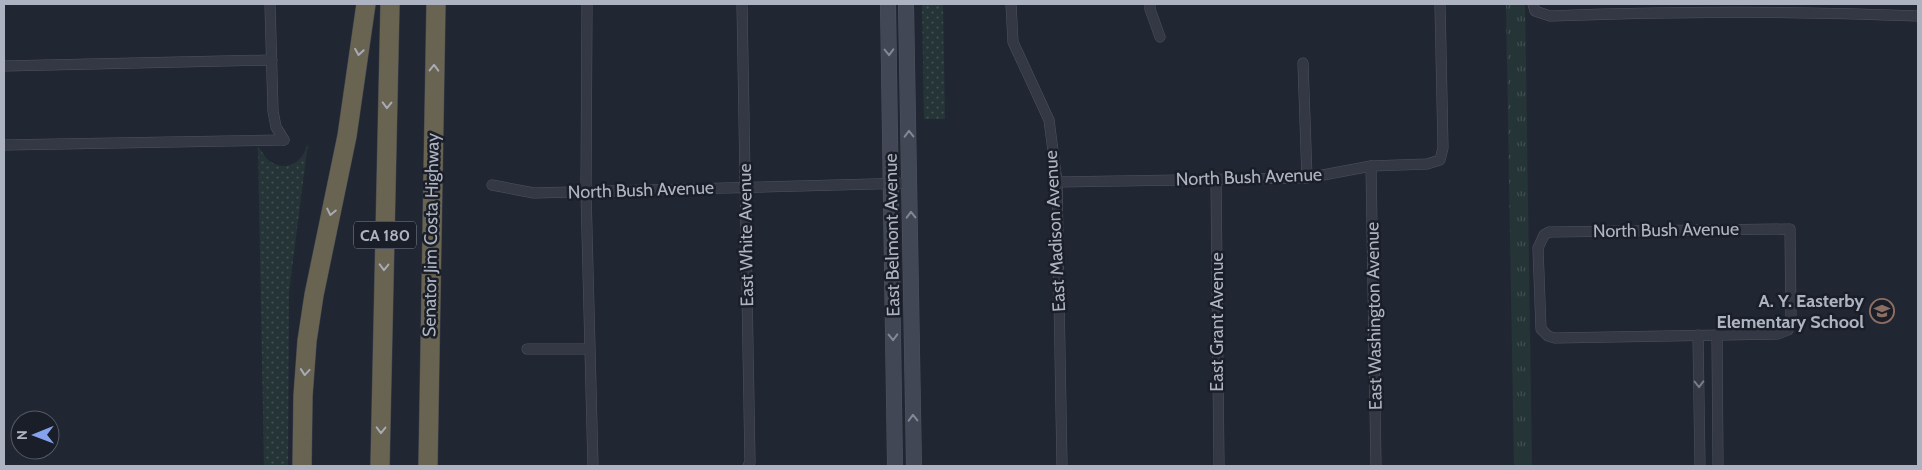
<svg xmlns="http://www.w3.org/2000/svg" width="1922" height="470" font-family="Cabin,sans-serif">
  <defs>
    <pattern id="grass-dots" width="8" height="8" patternUnits="userSpaceOnUse" patternTransform="scale(1.25)"><rect width="8" height="8" fill="#253437"/><path d="M2 2h.1M6 6h.1" fill="none" stroke="#424f52" stroke-width="1.8" stroke-linecap="round"/></pattern>
    <pattern id="park-tufts" width="24" height="20" patternUnits="userSpaceOnUse" patternTransform="scale(1.25)"><rect width="24" height="20" fill="#253437"/><path d="M3 7l-1-3M5 7V3M7 7l1-3M15 17l-1-3M17 17v-4M19 17l1-3" fill="none" stroke="#424f52"/></pattern>
  </defs>
  <rect width="100%" height="100%" fill="#212633"/>
  <g fill="url(#grass-dots)">
    <polygon points="922,4 943,4 945,119 924,119"/>
    <path d="M308,142L289,292L288,466H264L258,147C262,151 264,156 268,160C286,174 304,162 308,142Z"/>
  </g>
  <polygon fill="url(#park-tufts)" points="1506,4 1525,4 1532,466 1514,466"/>
  <g fill="none" stroke-linecap="round" stroke-linejoin="round">
    <defs>
      <g id="minor">
        <polyline points="270,4 273,111 276,127 284,140"/>
        <polyline points="587,4 586,192 593,466"/>
        <polyline points="742,4 750,462 748,466"/>
        <polyline points="1011,4 1013,42 1049,120 1057,182 1062,466"/>
        <polyline points="1150,4 1150,9 1160,37"/>
        <path d="M1533,4L1535,11L1550,16C1673,11 1795,11 1918,16"/>
        <polyline points="1303,63 1307,178"/>
        <polyline points="4,66 272,60"/>
        <polyline points="4,145 284,140"/>
        <polyline points="1371,166 1376,466"/>
        <polyline points="1216,178 1219,466"/>
        <polyline points="1057,182 1307,178 1371,166 1427,164 1440,160 1443,148 1440,4"/>
        <polyline points="492,185 534,193 910,183"/>
        <polygon points="1790,229 1791,319 1788,330 1778,334 1555,338 1548,336 1541,329 1538,248 1544,235 1549,232"/>
        <polyline points="1698,335 1700,466"/>
        <polyline points="1717,335 1718,466"/>
        <polyline points="527,349 589,349"/>
      </g>
      <g id="secondary">
        <polyline points="888,4 895,466"/>
        <polyline points="906,4 914,466"/>
      </g>
      <g id="motorway">
        <polyline points="302,466 303,396 307,341 314,295 347,136 366,4"/>
        <polyline points="380,466 390,4"/>
        <polyline points="428,466 436,4"/>
      </g>
    </defs>
    <use href="#minor" stroke="#4e535f" stroke-width="11"/>
    <use href="#secondary" stroke="#4e535f" stroke-width="16"/>
    <use href="#motorway" stroke="#3e434e" stroke-width="20"/>
    <use href="#minor" stroke="#343844" stroke-width="10"/>
    <use href="#secondary" stroke="#424756" stroke-width="15"/>
    <use href="#motorway" stroke="#696351" stroke-width="19"/>
  </g>
  <defs><path id="oneway-chevron" d="M-2-3.5L2.5 0L-2 3.5" fill="none" stroke-width="1.6" stroke-linecap="round" stroke-linejoin="round" transform="scale(1.25)"/></defs>
  <g stroke="#a7abb6">
    <use href="#oneway-chevron" transform="translate(359 52) rotate(99)"/>
    <use href="#oneway-chevron" transform="translate(434 68) rotate(-89)"/>
    <use href="#oneway-chevron" transform="translate(387 105) rotate(91)"/>
    <use href="#oneway-chevron" transform="translate(331 212) rotate(102)"/>
    <use href="#oneway-chevron" transform="translate(384 267) rotate(91)"/>
    <use href="#oneway-chevron" transform="translate(305 372) rotate(95)"/>
    <use href="#oneway-chevron" transform="translate(381 430) rotate(91)"/>
  </g>
  <g stroke="#838896">
    <use href="#oneway-chevron" transform="translate(889 52) rotate(89)"/>
    <use href="#oneway-chevron" transform="translate(909 134) rotate(-91)"/>
    <use href="#oneway-chevron" transform="translate(911 215) rotate(-91)"/>
    <use href="#oneway-chevron" transform="translate(893 337) rotate(89)"/>
    <use href="#oneway-chevron" transform="translate(913 418) rotate(-91)"/>
  </g>
  <use stroke="#777c89" href="#oneway-chevron" transform="translate(1699 384) rotate(89)"/>
  <defs>
    <symbol id="school-ring" viewBox="-11 -11 22 22"><circle r="9.5" fill="#191e28" stroke="#8d6e63" stroke-width="1.5"/><path d="M0-5L7-2L0 1L-7-2ZM-4 1L0 2.5L4 1V4Q0 6-4 4Z" fill="#8d6e63"/></symbol>
  </defs>
  <g fill-rule="evenodd">
    <use href="#school-ring" x="1868" y="297" width="28" height="28"/>
  </g>
  <g text-anchor="middle" dominant-baseline="central" stroke-width="5" stroke-linejoin="round" paint-order="stroke">
    <rect fill="#191e28" stroke="#818693" stroke-width="1" x="354" y="221.5" width="62" height="27" rx="4"/>
    <g font-size="16" font-weight="bold" fill="#aeb3c1">
      <text x="385" y="235">CA 180</text>
    </g>
    <g font-size="18" fill="#aeb3c1" stroke="#191e28">
      <text transform="translate(1249 177) rotate(-2)">North Bush Avenue</text>
      <text transform="translate(641 190) rotate(-2)">North Bush Avenue</text>
      <text transform="translate(1666 230) rotate(-1)">North Bush Avenue</text>
      <text transform="translate(1055 231) rotate(-93)">East Madison Avenue</text>
      <text transform="translate(431 235) rotate(-89)">Senator Jim Costa Highway</text>
      <text transform="translate(746 235) rotate(-91)">East White Avenue</text>
      <text transform="translate(892 235) rotate(-91)">East Belmont Avenue</text>
      <text transform="translate(1374 316) rotate(-91)">East Washington Avenue</text>
      <text transform="translate(1217 322) rotate(-90)">East Grant Avenue</text>
    </g>
    <g font-size="18" font-weight="bold" fill="#aeb3c1" stroke="#191e28" text-anchor="end">
      <text x="1864" y="301">A. Y. Easterby<tspan x="1864" dy="21">Elementary School</tspan></text>
    </g>
  </g>
  <rect width="1922" height="470" fill="none" stroke="#aeb3c1" stroke-width="10"/>
  <g transform="translate(35 435) rotate(269)"><circle r="24" fill="#191e28" stroke="#555a65"/>
  <path d="M0-4L9 19L0 12L-9 19Z" fill="#87a2ec"/>
  <text y="-8" font-size="14" font-weight="bold" text-anchor="middle" fill="#aeb3c1">N</text>
  </g>
</svg>
